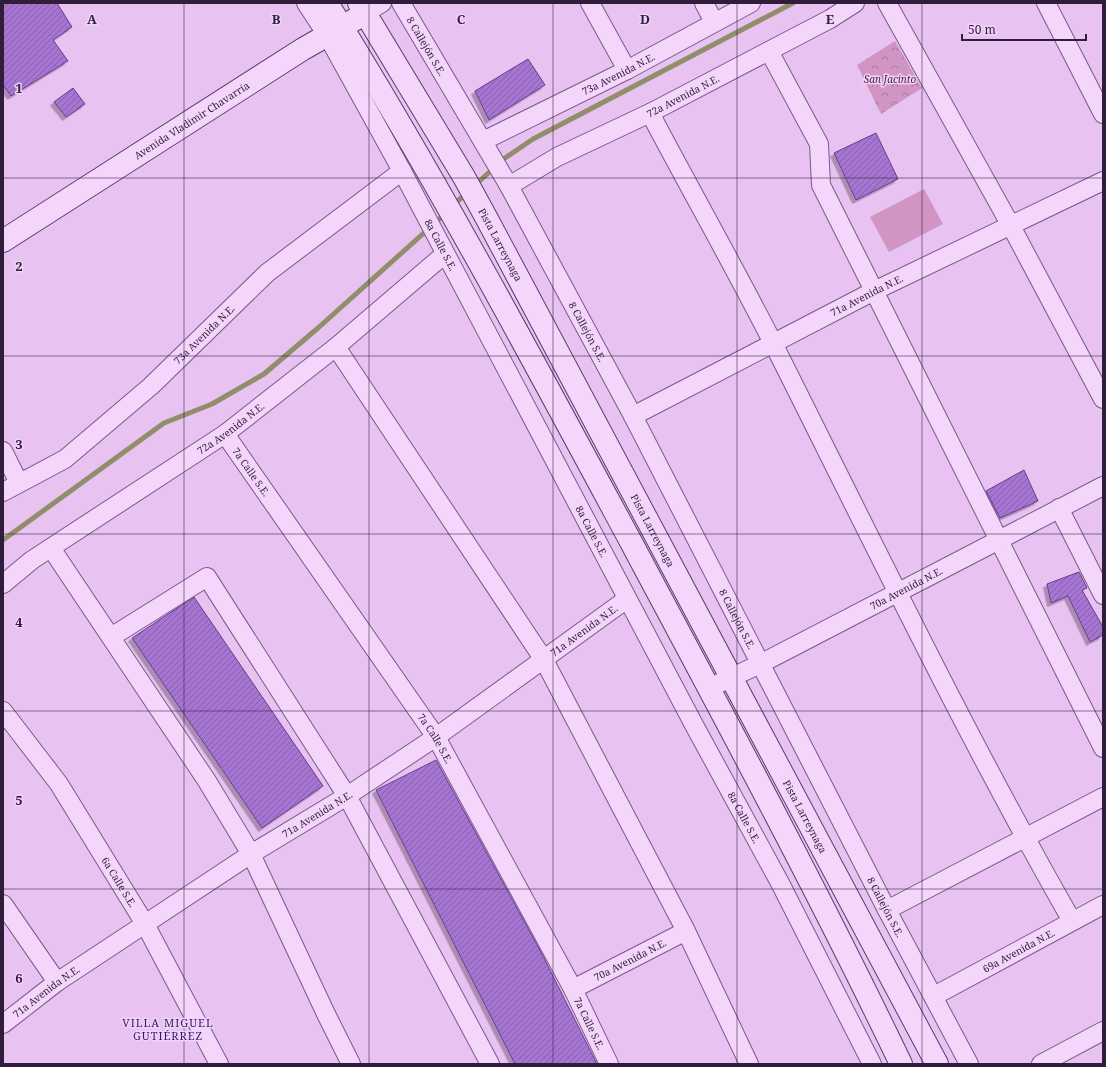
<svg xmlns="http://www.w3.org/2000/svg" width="1106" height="1067" font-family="'Noto Serif',serif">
  <defs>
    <pattern id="park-crowns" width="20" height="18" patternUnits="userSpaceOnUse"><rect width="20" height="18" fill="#d095c3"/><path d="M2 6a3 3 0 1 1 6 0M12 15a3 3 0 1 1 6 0" fill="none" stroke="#a979a0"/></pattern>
    <pattern id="building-hatch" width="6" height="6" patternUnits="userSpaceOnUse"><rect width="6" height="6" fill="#a675d2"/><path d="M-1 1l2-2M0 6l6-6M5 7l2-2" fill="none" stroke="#885fac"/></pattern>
    <filter id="shadow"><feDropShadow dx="-3.5" dy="3.5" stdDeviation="0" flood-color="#0004"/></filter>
  </defs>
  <rect width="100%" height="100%" fill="#e8c2f1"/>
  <polygon fill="#d095c3" points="924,189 943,224 889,252 870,217"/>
  <polygon fill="url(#park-crowns)" points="895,41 922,88 881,114 857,65"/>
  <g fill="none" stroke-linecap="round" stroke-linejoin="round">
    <g stroke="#928d6b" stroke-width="5">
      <polyline points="474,186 505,158 533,139 793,3"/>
      <polyline points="453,205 467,193"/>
      <polyline points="3,540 164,423 212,404 264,374 318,328 445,214"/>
    </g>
  </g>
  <g fill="url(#building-hatch)" stroke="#653c8d" filter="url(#shadow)">
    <polygon points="3,3 57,3 72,27 53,40 68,61 11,96 3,85"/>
    <polygon points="528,59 545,85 489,120 475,91"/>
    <polygon points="73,88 85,104 66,117 54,102"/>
    <polygon points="876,133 898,179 856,200 834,153"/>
    <polygon points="1024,470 1038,501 1000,518 986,491"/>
    <polygon points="1079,572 1087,588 1082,590 1103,627 1103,635 1090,642 1068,596 1051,603 1047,584"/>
    <polygon points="194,597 323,786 262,828 132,638"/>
    <polygon points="436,760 542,954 597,1064 515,1064 376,790"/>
  </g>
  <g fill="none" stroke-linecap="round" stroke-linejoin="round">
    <defs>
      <g id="street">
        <path id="s1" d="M306,3L327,35L402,171L693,723L780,883L872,1064"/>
        <path id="s2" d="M401,3L509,186L633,416L887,910L969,1064"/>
        <polyline points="590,3 627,70"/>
        <polyline points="704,3 714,22"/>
        <polyline points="887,3 1011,226 1103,399"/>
        <polyline points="1046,3 1103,114"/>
        <polyline points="365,13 382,3"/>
        <polyline points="769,51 819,144 821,185 1103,748"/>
        <path d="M650,113C691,191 735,268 775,347C872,540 965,734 1072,921"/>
        <path id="s3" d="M483,141L627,70L751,3"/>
        <path id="s4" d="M509,186L557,157L650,113L830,19L855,3"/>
        <polyline points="336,347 544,660 686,931 749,1064"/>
        <path id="s5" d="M633,416L874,291L1103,181"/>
        <path id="s6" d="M225,434L436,737L573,989L609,1064"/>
        <polyline points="3,451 19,483"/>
        <path id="s7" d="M3,492L65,459L151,386L267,273L402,171"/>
        <polyline points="1059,508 1103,595"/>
        <polyline points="51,548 207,781 251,854 326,1014 351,1064"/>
        <path id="s8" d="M3,584L32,560L225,434L336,347L445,254"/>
        <polyline points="111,637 207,577 347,796 490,1064"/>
        <path id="s9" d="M709,688L760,664L1103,486"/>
        <path id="s10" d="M3,711L59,784L145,924L219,1064"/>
        <polyline points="3,904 57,982"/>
        <polyline points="887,910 1103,797"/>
        <path id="s11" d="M573,989L686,931"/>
        <path id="s12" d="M934,996L1103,905"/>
        <path id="s13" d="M3,1024L57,982L145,924L251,854L347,796L436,737L627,599"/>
        <polyline points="1041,1064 1103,1031"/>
      </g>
      <g id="secondary">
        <path d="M327,3C436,178 533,360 631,542C723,715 816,887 901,1064"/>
        <path id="s14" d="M359,3L464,177L487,219L937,1064"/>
        <path id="s15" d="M3,241L303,49L354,20"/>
      </g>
    </defs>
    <use href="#street" stroke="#79588c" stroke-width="20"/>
    <use href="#secondary" stroke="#5a3b6e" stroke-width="24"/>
    <use href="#street" stroke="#f4d6fb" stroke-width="18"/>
    <use href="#secondary" stroke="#f4d6fb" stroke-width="22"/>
  </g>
  <path fill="none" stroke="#2f1d3b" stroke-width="1" stroke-opacity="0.55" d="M184,3V1064M369,3V1064M553,3V1064M737,3V1064M922,3V1064M3,178H1103M3,356H1103M3,534H1103M3,711H1103M3,889H1103"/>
  <g text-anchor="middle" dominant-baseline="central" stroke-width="3" stroke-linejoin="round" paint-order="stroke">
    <g font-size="10" fill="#2f1d3b" stroke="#f1d2f8">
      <text stroke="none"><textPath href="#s2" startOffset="50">8 Callejón S.E.</textPath></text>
      <text stroke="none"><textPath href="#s3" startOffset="151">73a Avenida N.E.</textPath></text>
      <text stroke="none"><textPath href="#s4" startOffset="196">72a Avenida N.E.</textPath></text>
      <text stroke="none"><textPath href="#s15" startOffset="224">Avenida Vladimir Chavarría</textPath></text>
      <text stroke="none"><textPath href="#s1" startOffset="277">8a Calle S.E.</textPath></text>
      <text stroke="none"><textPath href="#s14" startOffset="280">Pista Larreynaga</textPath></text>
      <text stroke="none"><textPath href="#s5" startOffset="263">71a Avenida N.E.</textPath></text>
      <text stroke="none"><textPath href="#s2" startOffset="378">8 Callejón S.E.</textPath></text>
      <text stroke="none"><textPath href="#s7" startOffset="257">73a Avenida N.E.</textPath></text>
      <text stroke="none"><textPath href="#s8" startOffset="276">72a Avenida N.E.</textPath></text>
      <text stroke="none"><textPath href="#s6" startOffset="46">7a Calle S.E.</textPath></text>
      <text stroke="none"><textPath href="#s14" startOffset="604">Pista Larreynaga</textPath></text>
      <text stroke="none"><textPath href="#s1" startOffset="601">8a Calle S.E.</textPath></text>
      <text stroke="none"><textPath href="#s9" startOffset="221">70a Avenida N.E.</textPath></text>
      <text stroke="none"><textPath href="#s2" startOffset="702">8 Callejón S.E.</textPath></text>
      <text stroke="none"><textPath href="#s13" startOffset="702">71a Avenida N.E.</textPath></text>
      <text stroke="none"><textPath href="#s6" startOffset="370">7a Calle S.E.</textPath></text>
      <text stroke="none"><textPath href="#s13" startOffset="378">71a Avenida N.E.</textPath></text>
      <text stroke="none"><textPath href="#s14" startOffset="928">Pista Larreynaga</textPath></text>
      <text stroke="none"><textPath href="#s1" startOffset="925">8a Calle S.E.</textPath></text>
      <text stroke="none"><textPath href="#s10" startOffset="207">6a Calle S.E.</textPath></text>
      <text stroke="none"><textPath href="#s2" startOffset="1026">8 Callejón S.E.</textPath></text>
      <text stroke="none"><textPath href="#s12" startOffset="96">69a Avenida N.E.</textPath></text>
      <text stroke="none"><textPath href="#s11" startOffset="64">70a Avenida N.E.</textPath></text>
      <text stroke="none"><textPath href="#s13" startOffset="54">71a Avenida N.E.</textPath></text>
      <text stroke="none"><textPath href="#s6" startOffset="694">7a Calle S.E.</textPath></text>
    </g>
    <g font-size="10" font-style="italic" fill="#592245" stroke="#f1d2f8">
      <text x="890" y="79">San Jacinto</text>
    </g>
    <g font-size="11" letter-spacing="1" fill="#33196b" stroke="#f1d2f8">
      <text x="168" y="1022">VILLA MIGUEL<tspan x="168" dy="13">GUTIÉRREZ</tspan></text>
    </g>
  </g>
  <g font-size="13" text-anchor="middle" font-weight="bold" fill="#2f1d3b" stroke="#f1d2f8" stroke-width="3" stroke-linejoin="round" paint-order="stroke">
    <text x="92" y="24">A</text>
    <text x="276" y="24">B</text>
    <text x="461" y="24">C</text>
    <text x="645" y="24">D</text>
    <text x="830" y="24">E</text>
    <text x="19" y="93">1</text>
    <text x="19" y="271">2</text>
    <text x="19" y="449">3</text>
    <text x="19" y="627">4</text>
    <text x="19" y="805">5</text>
    <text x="19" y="983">6</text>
  </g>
  <rect width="1106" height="1067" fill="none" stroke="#2f1d3b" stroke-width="8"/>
  <path d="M962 34v6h124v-6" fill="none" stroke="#2f1d3b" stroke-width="2"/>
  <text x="968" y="34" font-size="12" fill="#2f1d3b" stroke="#f1d2f8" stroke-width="3" paint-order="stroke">50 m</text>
</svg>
